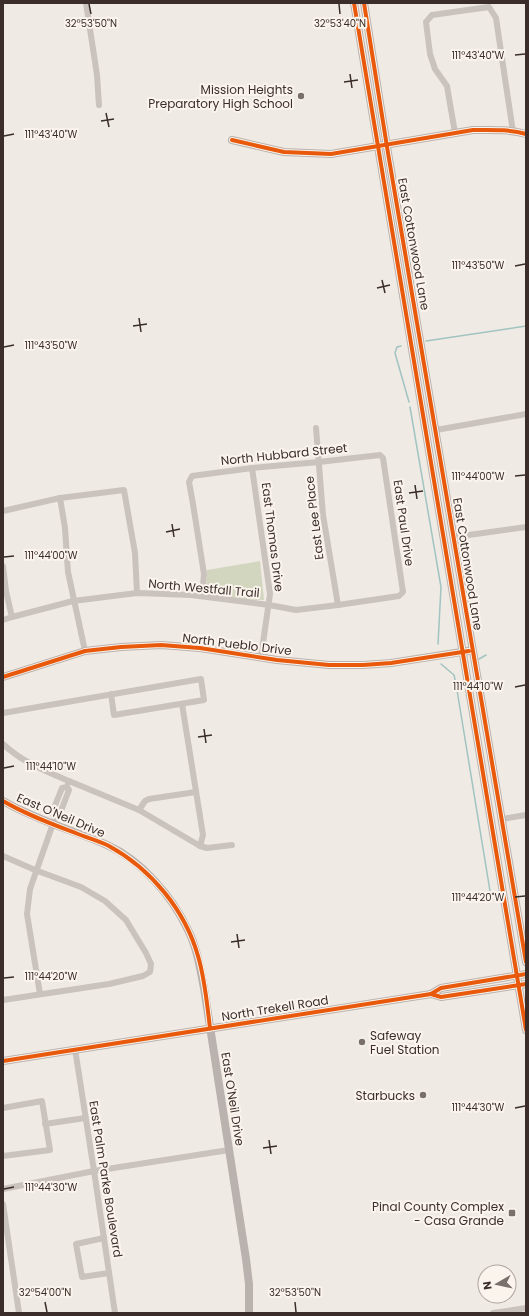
<svg xmlns="http://www.w3.org/2000/svg" width="529" height="1316" font-family="Poppins,sans-serif">
  <rect width="100%" height="100%" fill="#f0eae4"/>
  <polygon fill="#d3d6be" points="260,561 264,600 220,599 206,594 207,570"/>
  <g fill="none" stroke-linecap="round" stroke-linejoin="round">
    <g stroke="#a0c4c1" stroke-width="1.5">
      <polyline points="426,341 526,326"/>
      <polyline points="401,346 397,347 395,353 409,402"/>
      <polyline points="410,407 441,587 438,644"/>
      <polyline points="479,659 486,655"/>
      <polyline points="441,664 454,675 456,684 491,897 492,899"/>
    </g>
    <g stroke="#cac2bd" stroke-width="6">
      <polyline points="86,3 97,75 99,105"/>
      <polyline points="455,133 447,86 435,69 430,54 426,22 432,15 489,7 496,18 513,132"/>
      <polyline points="316,428 323,515 338,605"/>
      <polyline points="436,430 526,414"/>
      <polyline points="252,468 270,594 261,657"/>
      <polyline points="60,498 65,528 68,572 85,651"/>
      <polyline points="3,511 60,498 124,490 135,553 137,593"/>
      <polyline points="454,537 526,527"/>
      <polyline points="3,566 6,591 12,617"/>
      <polyline points="3,620 12,617 73,601 137,593 191,595 269,605 296,610 338,605 399,596 403,592 383,458 380,455 319,462 252,468 192,476 189,482 193,504 204,574 202,596"/>
      <polyline points="3,713 201,679 204,700 114,715 111,694"/>
      <path d="M3,744C22,762 45,771 69,781L68,783"/>
      <polyline points="69,781 139,810 200,846 203,835 182,704"/>
      <polyline points="139,810 145,801 149,799 196,792"/>
      <polyline points="502,819 526,815"/>
      <polyline points="200,846 207,848 232,845"/>
      <polyline points="3,856 35,870 81,887 105,901 126,920 146,953 151,964 150,972 143,976 109,984 3,1000"/>
      <polyline points="40,994 27,914 30,889 55,818 59,816 69,790 67,787 62,788 52,813 55,818"/>
      <polyline points="75,1049 94,1171 115,1313"/>
      <polyline points="3,1108 42,1101 50,1150 3,1156"/>
      <polyline points="45,1124 85,1118"/>
      <polyline points="3,1189 94,1171 229,1150"/>
      <polyline points="3,1204 19,1313"/>
      <polyline points="104,1238 76,1244 82,1277 109,1273"/>
      <polyline points="493,1313 526,1308"/>
    </g>
    <g stroke="#bab2ae" stroke-width="8">
      <polyline points="354,3 526,1030"/>
      <polyline points="364,3 388,153 526,962"/>
      <path d="M232,140L284,152L331,154L473,130C491,130 509,129 526,134"/>
      <polyline points="3,677 85,651 121,647 161,645 200,648 277,660 329,665 363,665 391,663 468,651"/>
      <path d="M3,801C36,820 72,830 107,845C141,860 172,896 188,930C197,948 200,968 204,988L246,1259L249,1284V1313"/>
      <polyline points="431,994 441,997 526,984"/>
      <polyline points="3,1061 431,994 441,988 526,974"/>
    </g>
    <defs>
      <g id="cycleway">
        <polyline points="354,3 526,1030"/>
        <polyline points="364,3 388,153 526,962"/>
        <path d="M232,140L284,152L331,154L473,130C491,130 509,129 526,134"/>
        <polyline points="3,677 85,651 121,647 161,645 200,648 277,660 329,665 363,665 391,663 469,651"/>
        <path d="M3,801C27,815 52,824 78,834C88,838 99,841 109,846C151,869 185,910 198,956C205,979 207,1004 210,1028"/>
        <polyline points="431,994 441,997 526,984"/>
        <polyline points="3,1061 431,994 441,988 526,974"/>
      </g>
    </defs>
    <use href="#cycleway" stroke="#fbf4ed" stroke-width="6"/>
    <use href="#cycleway" stroke="#e8590c" stroke-width="4"/>
  </g>
  <path fill="none" stroke="#3b2e2a" stroke-width="1.5" d="M89,4L91,14M339,4L340,14M515,55L525,54M350,74L352,88M344,82L358,80M106,113L109,127M101,121L114,119M4,136L14,134M515,266L525,264M382,280L385,293M377,288L390,285M139,318L141,332M133,326L147,324M4,347L14,345M515,476L525,475M415,485L417,499M409,493L423,491M172,524L174,537M166,532L180,529M4,557L14,556M515,687L525,685M204,729L206,743M198,737L212,735M4,768L14,766M515,897L525,896M237,934L239,948M231,942L245,940M4,978L14,977M515,1108L525,1106M269,1140L271,1154M263,1148L277,1146M4,1189L14,1187M45,1302L47,1312M295,1302L296,1312"/>
  <g fill="#7a706b" stroke="#fbf4ed" stroke-width="1.5">
    <circle cx="301" cy="96" r="4"/>
    <circle cx="362" cy="1042" r="4"/>
    <circle cx="423" cy="1095" r="4"/>
    <rect x="508" y="1209" width="8" height="8" rx="2"/>
  </g>
  <g text-anchor="middle" dominant-baseline="central" stroke-width="4" stroke-linejoin="round" paint-order="stroke">
    <g font-size="12" fill="#3b2e2a" stroke="#fbf4ed" text-anchor="end">
      <text x="293" y="89">Mission Heights<tspan x="293" dy="14">Preparatory High School</tspan></text>
      <text x="370" y="1035" text-anchor="start">Safeway<tspan x="370" dy="14">Fuel Station</tspan></text>
      <text x="415" y="1095">Starbucks</text>
      <text x="504" y="1206">Pinal County Complex<tspan x="504" dy="14">- Casa Grande</tspan></text>
    </g>
    <g font-size="12" fill="#3b2e2a" stroke="#fbf4ed">
      <text transform="translate(414 244) rotate(80)">East Cottonwood Lane</text>
      <text transform="translate(284 454) rotate(-6)">North Hubbard Street</text>
      <text transform="translate(314 518) rotate(-97)">East Lee Place</text>
      <text transform="translate(404 523) rotate(82)">East Paul Drive</text>
      <text transform="translate(273 537) rotate(83)">East Thomas Drive</text>
      <text transform="translate(468 564) rotate(81)">East Cottonwood Lane</text>
      <text transform="translate(204 588) rotate(5)">North Westfall Trail</text>
      <text transform="translate(237 644) rotate(7)">North Pueblo Drive</text>
      <text transform="translate(61 815) rotate(23)">East O'Neil Drive</text>
      <text transform="translate(275 1008) rotate(-9)">North Trekell Road</text>
      <text transform="translate(233 1099) rotate(81)">East O'Neil Drive</text>
      <text transform="translate(106 1179) rotate(81)">East Palm Parke Boulevard</text>
    </g>
  </g>
  <g font-size="10" text-anchor="middle" fill="#3b2e2a" stroke="#fbf4ed" stroke-width="4" stroke-linejoin="round" paint-order="stroke">
    <text x="91" y="27">32°53'50"N</text>
    <text x="340" y="27">32°53'40"N</text>
    <text x="478" y="59">111°43'40"W</text>
    <text x="51" y="138">111°43'40"W</text>
    <text x="478" y="269">111°43'50"W</text>
    <text x="51" y="349">111°43'50"W</text>
    <text x="478" y="480">111°44'00"W</text>
    <text x="51" y="559">111°44'00"W</text>
    <text x="478" y="690">111°44'10"W</text>
    <text x="51" y="770">111°44'10"W</text>
    <text x="478" y="901">111°44'20"W</text>
    <text x="51" y="980">111°44'20"W</text>
    <text x="478" y="1111">111°44'30"W</text>
    <text x="51" y="1191">111°44'30"W</text>
    <text x="45" y="1296">32°54'00"N</text>
    <text x="295" y="1296">32°53'50"N</text>
  </g>
  <rect width="529" height="1316" fill="none" stroke="#3b2e2a" stroke-width="8"/>
  <g transform="translate(497 1284) rotate(261)"><circle r="19" fill="#fbf4ed" stroke="#aea59f"/>
  <path d="M0-3L7 15L0 10L-7 15Z" fill="#7a706b"/>
  <text y="-6" font-size="11" font-weight="bold" text-anchor="middle" fill="#3b2e2a">N</text>
  </g>
</svg>
